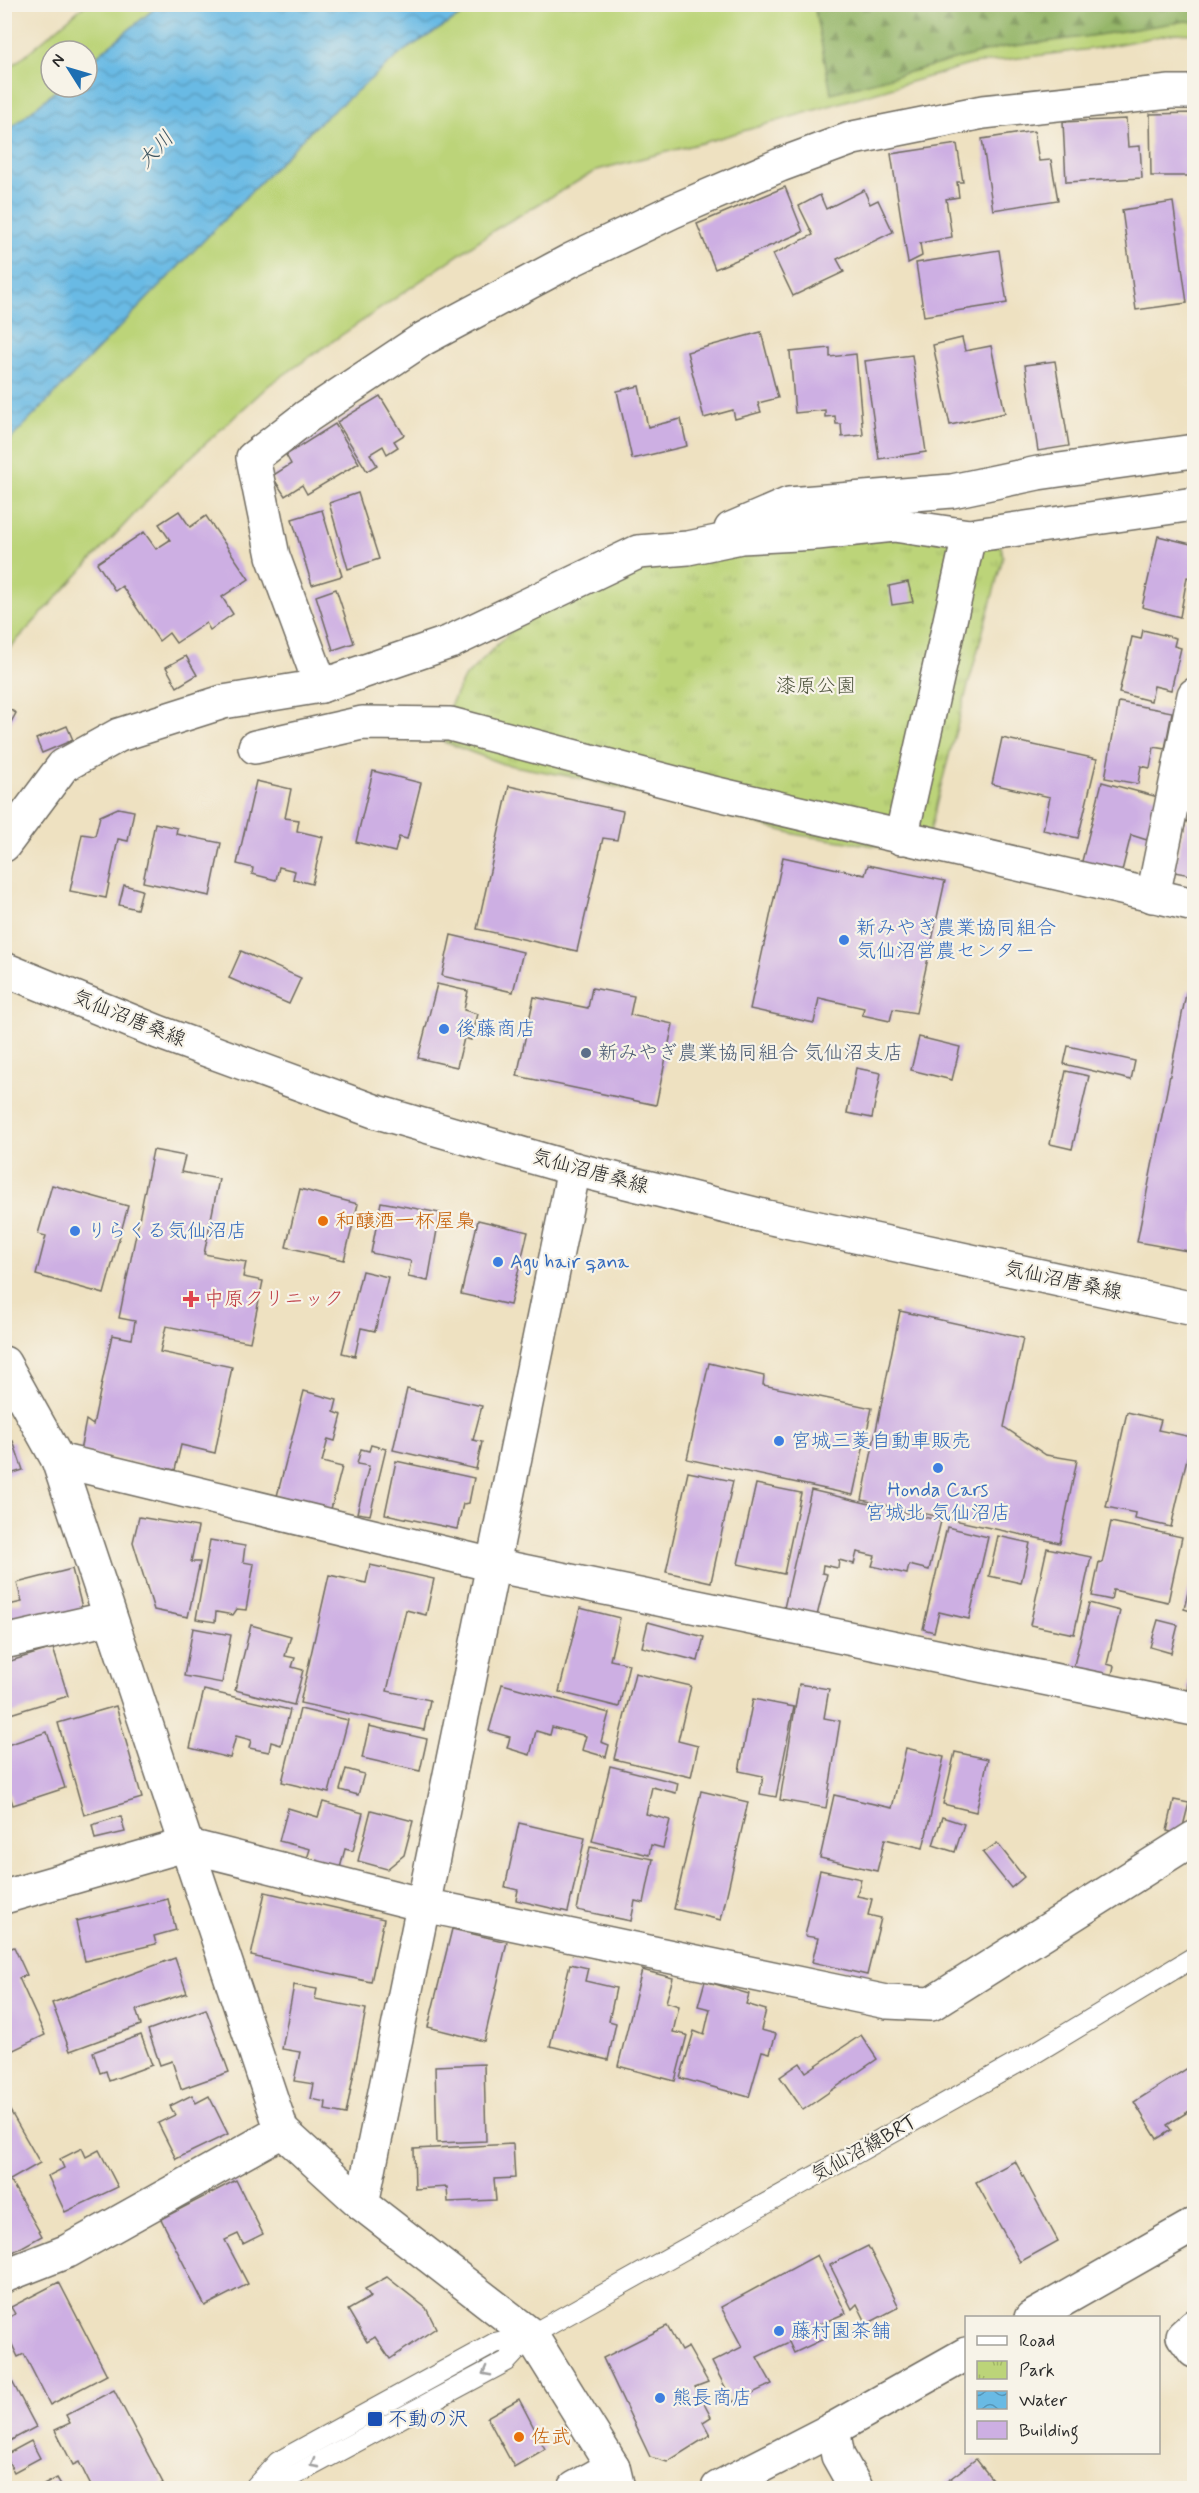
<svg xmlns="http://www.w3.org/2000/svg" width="1199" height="2493" font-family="Mynerve,'Klee One',sans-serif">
  <defs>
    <pattern id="forest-firs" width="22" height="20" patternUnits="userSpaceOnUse" patternTransform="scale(1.5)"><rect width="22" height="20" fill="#95b669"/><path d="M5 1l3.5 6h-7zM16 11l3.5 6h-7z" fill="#7a9457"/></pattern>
    <pattern id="park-tufts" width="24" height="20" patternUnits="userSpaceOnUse" patternTransform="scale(1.5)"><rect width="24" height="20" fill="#bcd479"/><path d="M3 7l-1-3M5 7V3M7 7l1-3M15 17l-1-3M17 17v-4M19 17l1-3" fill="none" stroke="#a2b669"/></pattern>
    <pattern id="water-waves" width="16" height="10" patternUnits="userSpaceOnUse" patternTransform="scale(1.5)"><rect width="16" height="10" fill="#69bae4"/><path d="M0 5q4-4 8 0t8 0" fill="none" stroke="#5797b9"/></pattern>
  </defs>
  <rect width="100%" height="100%" fill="#f7f3e8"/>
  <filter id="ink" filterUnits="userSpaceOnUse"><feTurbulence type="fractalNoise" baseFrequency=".0167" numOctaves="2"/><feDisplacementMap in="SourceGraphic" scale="12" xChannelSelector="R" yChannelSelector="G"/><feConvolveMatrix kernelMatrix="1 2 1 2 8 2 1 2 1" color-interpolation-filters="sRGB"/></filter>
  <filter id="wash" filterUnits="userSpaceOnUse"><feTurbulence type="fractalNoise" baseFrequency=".008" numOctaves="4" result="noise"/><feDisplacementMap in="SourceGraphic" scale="24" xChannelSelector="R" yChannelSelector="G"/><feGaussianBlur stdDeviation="1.35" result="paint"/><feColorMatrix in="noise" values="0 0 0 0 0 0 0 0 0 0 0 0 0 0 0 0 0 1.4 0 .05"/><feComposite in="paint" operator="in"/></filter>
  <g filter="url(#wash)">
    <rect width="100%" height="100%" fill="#eee1c1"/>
    <g fill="#bcd479" stroke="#748052" stroke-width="1.5">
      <polygon points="85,5 159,5 87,64 87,51 51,51 51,87 60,87 5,133 5,72"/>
      <polygon points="478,5 1194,5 1194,34 1176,33 1098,48 972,64 709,141 597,170 496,229 269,385 167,479 5,653 5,445 313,128 405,50"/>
    </g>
    <polygon fill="url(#forest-firs)" stroke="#60704a" stroke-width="1.5" points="1194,4 1194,22 1186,21 1098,35 999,48 831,93 814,5"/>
    <polygon fill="url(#park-tufts)" stroke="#748052" stroke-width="1.5" points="876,534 1001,546 1003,557 940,789 925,853 799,835 589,780 503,764 444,742 446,714 464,678 510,632 563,597 648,557"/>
    <polygon fill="url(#water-waves)" stroke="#4a7288" stroke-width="1.5" points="159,5 478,5 405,50 313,128 5,445 5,133 60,87 87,87 87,64"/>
    <g id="blocks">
      <g fill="#cdafe3">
        <polygon points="1194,113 1194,176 1151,176 1150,114"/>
        <polygon points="1126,119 1128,147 1140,146 1142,178 1066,182 1063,122"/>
        <polygon points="1034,131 1039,161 1051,160 1058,200 993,210 982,139"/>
        <polygon points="957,144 963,182 957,182 959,197 946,199 952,237 920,243 922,256 908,263 891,154"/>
        <polygon points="785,187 803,232 715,269 697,224"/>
        <polygon points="864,190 870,204 878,200 893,232 837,259 844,272 793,296 773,254 813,235 799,206 820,195 826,209"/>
        <polygon points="1173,202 1187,303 1136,310 1122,210"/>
        <polygon points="999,250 1007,303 924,316 916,263"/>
        <polygon points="761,332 778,398 758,403 761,412 735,419 733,410 704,418 687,352"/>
        <polygon points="962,338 965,351 991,346 1005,413 950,425 933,345"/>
        <polygon points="830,348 830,357 856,354 863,435 842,437 841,424 836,424 835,416 825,417 825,410 795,413 790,352"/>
        <polygon points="912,355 926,452 879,459 865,361"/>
        <polygon points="1055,361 1069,446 1038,451 1025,365"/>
        <polygon points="639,386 648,427 681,419 687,446 632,459 617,391"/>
        <polygon points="380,396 404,435 394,441 398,447 387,454 383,446 370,454 377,465 367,471 337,422"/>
        <polygon points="335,424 359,463 307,494 302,485 285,496 272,476 291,464 286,455"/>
        <polygon points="358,493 379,559 348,569 329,503"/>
        <polygon points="322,510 342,576 312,585 292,519"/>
        <polygon points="179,511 190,527 206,516 249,579 222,597 233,614 210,630 206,623 176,643 169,633 159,641 122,586 115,591 97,563 144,532 156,549 170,540 159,524"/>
        <polygon points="1194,534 1194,578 1187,577 1180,617 1142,607 1158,536 1191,544"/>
        <polygon points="908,582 913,602 892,605 889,586"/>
        <polygon points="336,589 354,643 333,650 316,596"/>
        <polygon points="1143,630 1176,638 1174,646 1181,648 1171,690 1154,686 1151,701 1119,693 1132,637 1141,639"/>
        <polygon points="186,656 197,675 177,687 166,667"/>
        <polygon points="1119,702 1172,712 1165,749 1154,747 1150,768 1141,766 1138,784 1105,778"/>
        <polygon points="4,706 16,713 4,735"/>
        <polygon points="67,726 73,740 42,753 36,739"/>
        <polygon points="1002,738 1097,759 1078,838 1043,830 1050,797 992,784"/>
        <polygon points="373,771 421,783 407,839 399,837 395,852 356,842"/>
        <polygon points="256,781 291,789 285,818 299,820 297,831 323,837 312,884 293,879 295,871 279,867 276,880 252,874 253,868 237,864"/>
        <polygon points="1102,782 1158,797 1147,840 1131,835 1121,875 1081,865"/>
        <polygon points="509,786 623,811 617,840 603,838 577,951 477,929"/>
        <polygon points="118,808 134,811 128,841 118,839 106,898 70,891 82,834 95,836 100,816"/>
        <polygon points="1186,821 1194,823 1194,883 1190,882 1191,875 1174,872"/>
        <polygon points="155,823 177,828 176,834 221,843 210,896 143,882"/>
        <polygon points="783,857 865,875 868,865 945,881 916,1013 893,1009 890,1021 862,1015 864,1008 819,998 814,1023 750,1009"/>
        <polygon points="124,885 142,890 137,909 119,905"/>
        <polygon points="451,935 523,952 513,992 442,976"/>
        <polygon points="241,951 301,978 289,1004 229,978"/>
        <polygon points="1194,957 1194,974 1190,973"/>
        <polygon points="437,984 468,991 464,1010 478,1014 471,1040 464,1038 457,1067 418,1058"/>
        <polygon points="592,988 634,996 630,1015 673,1024 656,1105 517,1076 534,997 588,1008"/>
        <polygon points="1187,989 1194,991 1194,1252 1137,1242"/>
        <polygon points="919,1037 960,1047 952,1080 911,1070"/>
        <polygon points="1068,1046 1135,1061 1131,1080 1064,1064"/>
        <polygon points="856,1068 881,1073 872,1118 847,1113"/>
        <polygon points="1066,1071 1089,1076 1072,1149 1050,1144"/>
        <polygon points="153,1150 185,1156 181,1172 219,1179 204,1254 246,1262 243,1277 263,1281 250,1342 166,1326 160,1352 232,1367 215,1453 181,1445 175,1470 80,1451 86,1420 93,1425 112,1335 132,1339 135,1321 119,1318"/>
        <polygon points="52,1185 128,1206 104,1294 36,1275 46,1236 38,1234"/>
        <polygon points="300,1189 358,1204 344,1260 286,1247"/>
        <polygon points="381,1202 440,1213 428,1281 408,1277 411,1261 371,1253"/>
        <polygon points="478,1220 528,1232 510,1305 461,1294"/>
        <polygon points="362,1271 388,1277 375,1331 361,1328 355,1356 342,1353"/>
        <polygon points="900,1311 1023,1338 1004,1427 1046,1455 1077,1460 1060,1543 862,1500"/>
        <polygon points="709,1363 764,1376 763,1385 872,1408 853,1495 687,1459"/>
        <polygon points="407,1389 482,1406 473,1440 482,1442 476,1469 393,1450"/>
        <polygon points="304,1391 337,1400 334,1412 342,1415 335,1441 328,1439 322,1462 342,1467 331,1509 277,1496"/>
        <polygon points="1127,1412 1161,1420 1158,1430 1192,1437 1171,1527 1135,1519 1136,1513 1106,1507"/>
        <polygon points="13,1441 23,1470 4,1476 4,1444"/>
        <polygon points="371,1445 386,1449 370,1515 357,1513 369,1466 357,1464 361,1449 369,1451"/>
        <polygon points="396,1461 474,1478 469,1503 463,1504 457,1529 385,1514"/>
        <polygon points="688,1472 733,1481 711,1582 666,1572"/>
        <polygon points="756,1484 801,1493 784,1574 738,1564"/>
        <polygon points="811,1490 941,1521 929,1570 909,1565 907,1574 872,1566 875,1556 857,1552 854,1564 839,1560 838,1568 823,1565 822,1573 827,1574 817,1616 784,1608"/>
        <polygon points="139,1517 198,1527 191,1562 200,1562 188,1617 154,1610 133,1542"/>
        <polygon points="1111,1522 1182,1537 1168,1602 1113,1590 1111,1600 1092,1596 1099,1562 1102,1563"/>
        <polygon points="947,1527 988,1537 969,1619 939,1612 934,1632 923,1629"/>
        <polygon points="998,1536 1030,1543 1021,1583 989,1576"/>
        <polygon points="210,1540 245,1546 243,1562 254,1564 246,1610 237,1609 233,1615 216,1612 215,1622 196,1619"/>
        <polygon points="1047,1548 1091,1557 1074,1634 1030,1625"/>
        <polygon points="370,1565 434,1579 426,1615 406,1610 387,1691 430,1700 424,1730 300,1703 329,1575 366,1583"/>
        <polygon points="1194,1567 1194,1612 1184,1609"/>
        <polygon points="72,1569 84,1615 4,1636 4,1606 22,1602 17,1583"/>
        <polygon points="1089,1603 1120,1611 1107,1664 1114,1666 1111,1679 1073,1669"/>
        <polygon points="580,1608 620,1618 610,1660 629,1664 619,1707 559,1692"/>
        <polygon points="1158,1620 1178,1625 1171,1653 1150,1647"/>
        <polygon points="648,1622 704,1637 698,1661 642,1647"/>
        <polygon points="251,1625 291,1636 285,1656 295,1658 292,1667 303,1670 294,1705 235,1690"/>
        <polygon points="193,1628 231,1635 222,1683 184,1676"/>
        <polygon points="53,1648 68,1696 4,1716 4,1663"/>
        <polygon points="1193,1659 1194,1659 1194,1690 1187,1689"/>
        <polygon points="635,1673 691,1686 678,1741 698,1746 691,1777 614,1759"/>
        <polygon points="502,1684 609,1713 601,1742 609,1745 606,1757 582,1750 586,1736 552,1727 550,1735 536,1731 530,1755 507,1748 510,1737 489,1731"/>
        <polygon points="799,1684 829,1689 824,1718 840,1721 826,1808 780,1800"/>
        <polygon points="204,1690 290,1710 281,1745 271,1742 269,1752 249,1748 251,1740 236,1736 230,1758 190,1748"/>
        <polygon points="753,1699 794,1707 776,1797 760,1794 763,1776 739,1771"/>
        <polygon points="116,1706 142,1798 84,1815 58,1723"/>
        <polygon points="300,1709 348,1720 329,1793 282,1782"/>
        <polygon points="369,1726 427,1739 420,1771 362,1758"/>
        <polygon points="47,1732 65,1788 13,1805 4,1778 4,1746"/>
        <polygon points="906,1748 944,1757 923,1848 885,1839 877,1871 820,1858 834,1795 892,1808"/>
        <polygon points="955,1752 988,1759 976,1812 943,1804"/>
        <polygon points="610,1766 678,1783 676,1793 652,1787 646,1814 670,1820 663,1848 651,1845 649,1855 592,1841"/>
        <polygon points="346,1769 364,1774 358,1795 340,1790"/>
        <polygon points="701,1791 748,1802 721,1920 674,1909"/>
        <polygon points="1174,1800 1189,1803 1181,1834 1167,1831"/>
        <polygon points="323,1802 363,1813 353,1851 345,1849 340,1868 307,1859 310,1849 279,1841 288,1808 318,1817"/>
        <polygon points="371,1810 413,1821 404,1855 387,1869 358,1861"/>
        <polygon points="121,1816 125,1832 95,1839 92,1825"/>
        <polygon points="942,1817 964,1824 955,1852 933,1845"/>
        <polygon points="519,1823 585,1838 568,1912 516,1900 518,1890 505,1887"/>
        <polygon points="997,1843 1024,1877 1011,1888 983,1853"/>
        <polygon points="590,1847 653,1859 644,1903 635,1901 631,1921 577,1910"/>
        <polygon points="820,1870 861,1879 857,1896 872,1899 868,1915 881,1918 867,1975 812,1962 818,1938 805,1936"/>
        <polygon points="265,1892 384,1919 371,1982 251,1956"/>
        <polygon points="168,1899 176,1930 154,1936 156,1944 85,1961 76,1921"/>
        <polygon points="452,1929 507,1942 484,2041 428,2027"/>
        <polygon points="14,1947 27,1975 19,1978 45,2035 9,2052 12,2059 4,2063 4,1951"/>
        <polygon points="175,1958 187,1993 136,2010 141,2025 70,2051 52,2003"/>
        <polygon points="570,1964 588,1968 585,1981 616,1988 609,2021 616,2023 608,2060 550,2046"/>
        <polygon points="642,1970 673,1978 666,2002 679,2006 673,2032 687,2035 675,2081 618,2066"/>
        <polygon points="705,1981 749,1994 746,2004 766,2010 761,2030 776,2034 770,2053 762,2051 749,2097 680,2078 694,2031 704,2035 710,2009 698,2006"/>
        <polygon points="294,1985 317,1989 315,1999 366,2009 346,2114 325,2110 326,2102 311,2099 314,2084 294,2081 300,2052 282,2049"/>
        <polygon points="206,2009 229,2072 181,2089 172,2061 160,2065 148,2030"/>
        <polygon points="141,2035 152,2065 109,2081 106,2071 100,2073 93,2052"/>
        <polygon points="861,2035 877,2059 803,2110 780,2077 800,2063 806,2072"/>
        <polygon points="484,2064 486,2141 437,2143 435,2066"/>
        <polygon points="1194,2064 1194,2108 1167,2125 1171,2130 1157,2139 1134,2102"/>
        <polygon points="192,2095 196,2103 209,2096 228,2134 176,2159 158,2123 175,2115 170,2106"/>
        <polygon points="4,2100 40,2163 10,2180 42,2236 4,2257"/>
        <polygon points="513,2144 515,2178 494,2179 496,2200 448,2202 447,2187 415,2189 414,2149"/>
        <polygon points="82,2148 86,2157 99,2150 118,2187 65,2212 48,2176 64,2168 60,2159"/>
        <polygon points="1015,2161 1058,2241 1020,2262 976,2182"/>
        <polygon points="236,2180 263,2234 243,2244 238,2234 225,2240 248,2284 205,2306 161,2219"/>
        <polygon points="868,2246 899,2307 867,2324 857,2304 852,2309 830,2265"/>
        <polygon points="817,2255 846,2313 820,2324 828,2337 794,2353 789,2342 757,2357 772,2384 733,2402 712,2362 742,2347 721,2307"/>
        <polygon points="387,2277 426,2308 436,2328 390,2359 375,2337 367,2342 348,2310 371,2297 365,2289"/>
        <polygon points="59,2282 107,2375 50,2405 24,2354 18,2357 5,2330 5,2320 15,2314 11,2307"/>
        <polygon points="667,2326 681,2351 688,2347 708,2382 695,2387 711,2417 703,2422 710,2435 667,2462 650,2457 603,2358"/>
        <polygon points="4,2366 36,2427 4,2444"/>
        <polygon points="114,2390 163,2483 153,2488 92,2488 79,2462 73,2465 55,2430 70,2423 66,2415"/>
        <polygon points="519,2399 545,2449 514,2467 487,2417"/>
        <polygon points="31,2441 40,2458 14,2472 5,2455"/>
        <polygon points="976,2459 999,2488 938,2488"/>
        <polygon points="57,2478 63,2488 38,2488"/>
      </g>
    </g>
  </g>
  <g filter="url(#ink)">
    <use href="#blocks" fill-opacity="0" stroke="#6f6b60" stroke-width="1.5"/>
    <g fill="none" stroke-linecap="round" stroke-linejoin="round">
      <defs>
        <g id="lane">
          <polyline points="256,2486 278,2462 495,2343 531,2335 1035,2053 1194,1957"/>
          <polyline points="254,2488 287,2479 507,2361 531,2335"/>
        </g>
        <g id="street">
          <polyline points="731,529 789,504 952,491 1038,473 1194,451"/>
          <polyline points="321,686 273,556 253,458 306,417 423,339 571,260 671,212 780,165 853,138 983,112 1170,92 1194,92"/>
          <polyline points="255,747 362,723 450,724 705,791 1194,905"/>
          <polyline points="901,838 969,536"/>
          <polyline points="4,845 63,766 119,735 223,702 321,686 450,642 638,552 688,548 741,537 817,533 894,525 969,536 1194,504"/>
          <polyline points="1153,896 1194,695"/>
          <polyline points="4,1363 58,1460 282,2131 362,2204 531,2335 613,2467 618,2488"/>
          <polyline points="58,1460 493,1565 1194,1709"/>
          <polyline points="4,1642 110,1618"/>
          <polyline points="4,1897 185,1845 424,1905 887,2002 931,2004 1194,1838"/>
          <polyline points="362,2204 574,1169"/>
          <polyline points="4,2276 68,2251 282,2131"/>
          <polyline points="1194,2326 1183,2336 1194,2351"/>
          <polyline points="833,2429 838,2456 856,2488"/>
          <polyline points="575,2488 613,2467"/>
        </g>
        <g id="secondary">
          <polyline points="1031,2318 1194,2225"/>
          <polyline points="718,2488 833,2429 966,2354"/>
        </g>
        <polyline id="primary" points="4,969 158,1032 374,1111 574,1169 767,1217 1194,1309"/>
      </defs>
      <use href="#lane" stroke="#6f6b60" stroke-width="22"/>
      <use href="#street" stroke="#6f6b60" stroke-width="36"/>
      <use href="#secondary" stroke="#6f6b60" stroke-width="36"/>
      <use href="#primary" stroke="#6f6b60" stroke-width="36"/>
      <use href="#lane" stroke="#fff" stroke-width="20"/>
      <use href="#street" stroke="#fff" stroke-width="33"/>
      <use href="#secondary" stroke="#fff" stroke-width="33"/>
      <use href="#primary" stroke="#fff" stroke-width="33"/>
    </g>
    <defs><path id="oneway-chevron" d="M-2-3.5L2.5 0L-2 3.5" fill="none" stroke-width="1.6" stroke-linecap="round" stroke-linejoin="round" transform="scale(1.5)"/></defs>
    <g stroke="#a0a0a0">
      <use href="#oneway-chevron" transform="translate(486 2372) rotate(152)"/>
      <use href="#oneway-chevron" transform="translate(314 2464) rotate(152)"/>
    </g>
  </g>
  <g fill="#3f7fe0" stroke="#f7f3e8" stroke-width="2">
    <circle cx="844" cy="940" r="6"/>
    <circle cx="444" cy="1029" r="6"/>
    <circle cx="75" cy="1231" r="6"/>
    <circle cx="498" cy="1262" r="6"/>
    <circle cx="779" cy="1441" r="6"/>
    <circle cx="938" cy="1468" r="6"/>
    <circle cx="779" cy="2331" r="6"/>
    <circle cx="660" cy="2398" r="6"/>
  </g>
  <circle fill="#5c6f8a" stroke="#f7f3e8" stroke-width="2" cx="586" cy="1053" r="6"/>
  <g fill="#e8710a" stroke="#f7f3e8" stroke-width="2">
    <circle cx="323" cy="1221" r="6"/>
    <circle cx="519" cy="2437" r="6"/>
  </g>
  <path fill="#e0444e" stroke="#f7f3e8" stroke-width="2" d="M188 1290h6v6h6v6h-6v6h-6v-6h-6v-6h6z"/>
  <rect fill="#1a4fb4" stroke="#f7f3e8" stroke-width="2" x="367" y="2411" width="16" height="16" rx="3"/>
  <g text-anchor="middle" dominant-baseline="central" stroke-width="4.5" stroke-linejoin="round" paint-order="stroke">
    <g font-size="20" fill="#4f553e" stroke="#f7f3e8">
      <text x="816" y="686">漆原公園</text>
    </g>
    <g font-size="20" fill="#366cbe" stroke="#f7f3e8" text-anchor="start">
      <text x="856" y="928">新みやぎ農業協同組合<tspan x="856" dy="23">気仙沼営農センター</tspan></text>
      <text x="456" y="1029">後藤商店</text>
      <text x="87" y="1231">りらくる気仙沼店</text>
      <text x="510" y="1262">Agu hair qana</text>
      <text x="791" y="1441">宮城三菱自動車販売</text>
      <text x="938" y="1490" text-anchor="middle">Honda Cars<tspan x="938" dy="23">宮城北 気仙沼店</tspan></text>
      <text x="791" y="2331">藤村園茶舗</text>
      <text x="672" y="2398">熊長商店</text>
    </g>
    <g font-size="20" fill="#2b2b2b" stroke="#f7f3e8">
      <text transform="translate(129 1019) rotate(22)">気仙沼唐桑線</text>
      <text transform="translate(590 1172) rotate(15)">気仙沼唐桑線</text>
      <text transform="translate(1063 1281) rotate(12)">気仙沼唐桑線</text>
      <text transform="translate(864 2149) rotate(-29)">気仙沼線BRT</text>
    </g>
    <g font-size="20" fill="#4e5e75" stroke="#f7f3e8" text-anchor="start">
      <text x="598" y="1053">新みやぎ農業協同組合 気仙沼支店</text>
    </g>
    <g font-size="20" fill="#c56008" stroke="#f7f3e8" text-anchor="start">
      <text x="335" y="1221">和醸酒一杯屋梟</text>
      <text x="531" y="2437">佐武</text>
    </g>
    <g font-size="20" fill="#be3a42" stroke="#f7f3e8" text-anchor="start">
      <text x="204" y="1299">中原クリニック</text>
    </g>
    <g font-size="20" fill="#164399" stroke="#f7f3e8" text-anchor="start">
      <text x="388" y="2419">不動の沢</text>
    </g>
    <g font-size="21" font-style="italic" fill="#3e5662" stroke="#f7f3e8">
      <text transform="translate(156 150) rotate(-47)">大川</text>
    </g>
  </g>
  <rect width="1199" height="2493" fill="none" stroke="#f7f3e8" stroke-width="24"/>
  <rect x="965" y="2316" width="195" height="138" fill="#f7f3e8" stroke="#a5a39c" stroke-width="1.5"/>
  <rect x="977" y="2336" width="30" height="9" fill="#ffffff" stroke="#a5a39c" stroke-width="1.5"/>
  <text x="1019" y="2346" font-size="18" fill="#2b2b2b">Road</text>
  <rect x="977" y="2361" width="30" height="18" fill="url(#park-tufts)" stroke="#a5a39c" stroke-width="1.5"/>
  <text x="1019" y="2376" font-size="18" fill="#2b2b2b">Park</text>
  <rect x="977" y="2391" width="30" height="18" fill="url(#water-waves)" stroke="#a5a39c" stroke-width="1.5"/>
  <text x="1019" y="2406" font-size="18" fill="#2b2b2b">Water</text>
  <rect x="977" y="2421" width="30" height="18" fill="#cdafe3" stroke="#a5a39c" stroke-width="1.5"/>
  <text x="1019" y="2436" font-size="18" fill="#2b2b2b">Building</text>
  <g transform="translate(69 69) rotate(307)"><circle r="28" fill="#f7f3e8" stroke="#a5a39c" stroke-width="1.5"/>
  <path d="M0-4.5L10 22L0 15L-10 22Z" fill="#1f6fb2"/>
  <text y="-9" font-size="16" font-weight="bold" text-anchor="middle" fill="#2b2b2b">N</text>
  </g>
</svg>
